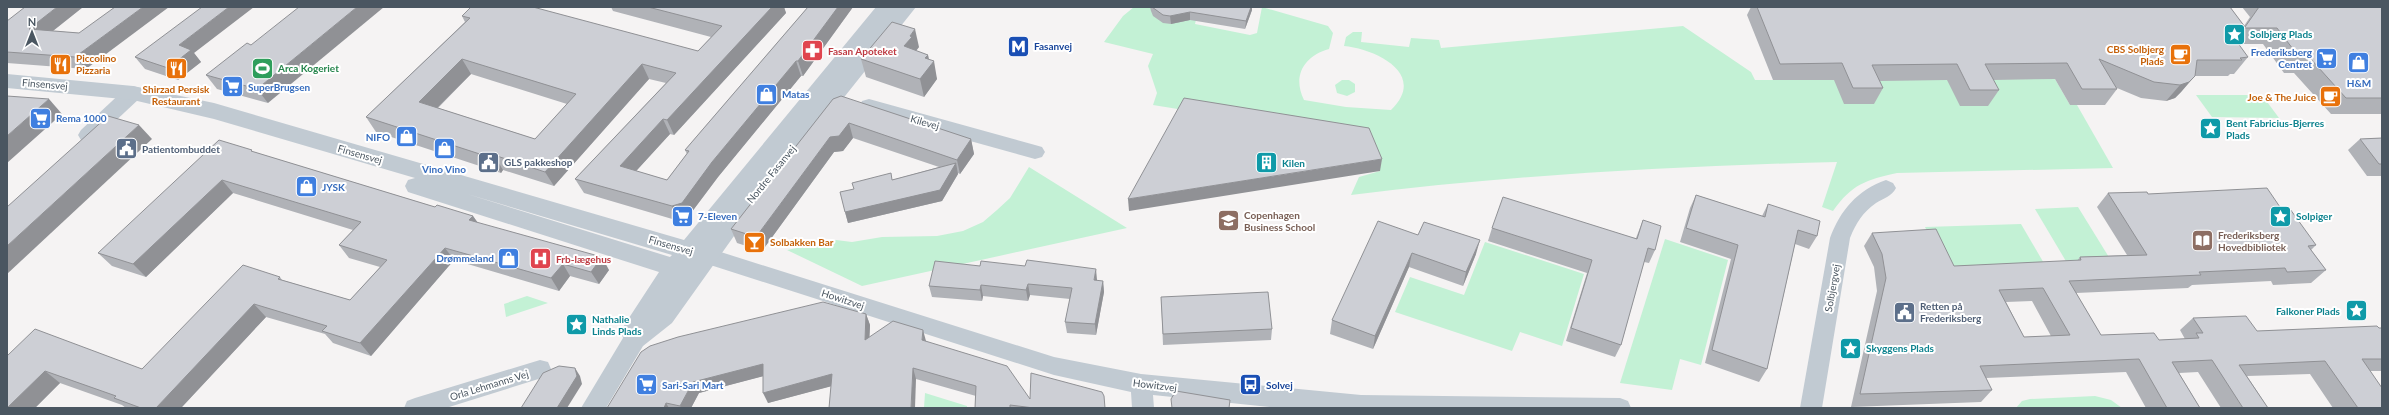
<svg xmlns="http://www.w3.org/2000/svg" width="2389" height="415" font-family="Lato,sans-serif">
  <rect width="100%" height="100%" fill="#f5f3f3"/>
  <g fill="#c3f1d5">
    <path d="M1134,7H1199L1195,24L1250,35L1257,33L1262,7L1328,26L1333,33L1329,49C1304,56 1292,76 1304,100L1346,107L1391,110C1428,74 1376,49 1344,46L1346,37L1353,32H1362L1361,42L1409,47L1411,38L1439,40L1441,48L1683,26L1751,72L1755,80L2055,79L2070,105H2077L2113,168L1897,173C1866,180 1852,184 1833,211L1822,207L1837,162C1674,166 1512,175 1351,195L1359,177L1380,171L1368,140L1153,105L1157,93L1148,66L1153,54L1104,42L1123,16Z"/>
    <polygon points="1342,80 1349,80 1355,84 1355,92 1347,96 1337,93 1335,85"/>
    <polygon points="2196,95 2262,95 2279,118 2212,117"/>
    <polygon points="1029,167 1127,228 862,286 787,250 836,240 852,242 882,237 937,236 963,231 983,222 997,210 1010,198"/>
    <polygon points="2078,207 2115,267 2070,268 2035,209"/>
    <polygon points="2021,224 2045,265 1946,269 1925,227"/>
    <polygon points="1665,239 1728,260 1701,365 1680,359 1672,390 1620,383"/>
    <polygon points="1485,242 1584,274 1562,346 1520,332 1512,351 1395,312 1410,277 1464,295"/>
    <polygon points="527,296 548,303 506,317 504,304"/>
    <polygon points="925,393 967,406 967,408 924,408"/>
    <polygon points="2095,396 2111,400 2122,408 2016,408 2022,401 2030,399"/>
  </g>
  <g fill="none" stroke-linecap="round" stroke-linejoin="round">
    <g fill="#c1cad2" fill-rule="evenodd">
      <polygon points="133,86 140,88 142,93 140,98 95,140 88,142 81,140 78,135 81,130 126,88"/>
      <polygon points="869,99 1035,145 1042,147 1045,152 1042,157 1035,159 862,111 860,106 862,101"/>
      <path d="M1886,180L1893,183L1896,188C1892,196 1884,198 1876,203C1863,212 1856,223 1850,238L1822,408H1800L1830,238C1840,211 1857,190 1886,180Z"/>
      <polygon points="708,248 1054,357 1141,374 1361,395 1620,398 1628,401 1631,408 1279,408 1153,395 1154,408 1132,408 1131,392 1054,375 701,262 698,256 701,250"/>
      <polygon points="540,360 548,362 551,369 548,376 446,408 404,408 407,401 415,398"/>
    </g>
    <path fill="#c1cad2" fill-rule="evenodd" d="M876,7H916L739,229L672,323L643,346L606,408H581L623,338L621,331L625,324L659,272L408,192L405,186L408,180L415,178L214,119L133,100L7,88V74L133,86L214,103L684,240ZM467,194L672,255L670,257Z"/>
  </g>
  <g fill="#b0b2b7" fill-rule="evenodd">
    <polygon points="83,7 53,31 79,33 86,69 7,63 7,21"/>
    <path d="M611,7H784L786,13L674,135L670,134L636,171L667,180L687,154L685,150L808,7H853L803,76H801L718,177L688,217L679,221L584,193L575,179L666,83L649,79L554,186L503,170L501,173L376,132L366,117L465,22L462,16L698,51L711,37L613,11ZM471,74L567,104L535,139L438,108Z"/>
    <polygon points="1150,7 1252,7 1252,10 1245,29 1190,20 1171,24 1163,23 1153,16 1151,11"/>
    <polygon points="1751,7 2230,7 2244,26 2250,17 2242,7 2382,7 2382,114 2331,114 2294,73 2284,73 2263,44 2238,44 2248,57 2234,74 2230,74 2228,76 2194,76 2181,92 2175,98 2166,101 2141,98 2117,88 2117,89 2105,105 2070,105 2055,79 1993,80 1999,90 1988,106 1960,106 1947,80 1880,81 1883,88 1874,104 1844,104 1834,80 1773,80 1747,15"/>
    <polygon points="251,45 268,103 217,89 206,75"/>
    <polygon points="919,47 916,51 928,55 929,60 937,79 924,97 866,77 861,59"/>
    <polygon points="194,53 201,62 178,80 145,69 135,57"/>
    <polygon points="833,99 971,139 974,154 960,174 958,173 958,174 942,201 848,223 845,212 892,180 939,167 853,138 843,151 834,152 762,251 737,243 731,229"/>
    <polygon points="2382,138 2382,176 2367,176 2348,150 2360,139"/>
    <polygon points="254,152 435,207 473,216 478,223 609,270 599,284 570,276 559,291 454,260 371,356 333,343 325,334 266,317 181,408 126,408 122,405 60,383 35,408 7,408 7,356 142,369 280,277 282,280 350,300 380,267 349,258 339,245 353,230 233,193 146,277 112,266 98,253"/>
    <path d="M2108,193L2148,194L2282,210L2316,245L2311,250L2326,270L2311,283L2273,285L2271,281L2192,285L2188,288L2076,293L2101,335L2159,340L2185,339L2180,330L2193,318L2257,331L2382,328V371H2370L2382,408H2333L2310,374L2247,376L2268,408H2221L2198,372L2179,373L2200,408H2146L2126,372L1986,378L1992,390L1981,402L1851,407L1877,291L1874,267L1864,246L1872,233L1954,266L2077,261L2080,257L2127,255L2097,207ZM2032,301L2051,336L2024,337L2006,302Z"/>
    <polygon points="1696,195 1762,216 1768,204 1817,236 1809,249 1795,244 1767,369 1759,382 1705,363 1731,259 1680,242 1690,208"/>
    <polygon points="1643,220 1655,250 1649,263 1644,262 1621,345 1615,357 1566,341 1587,273 1488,241 1492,228 1636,238"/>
    <polygon points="1418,235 1476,254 1463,286 1409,267 1373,349 1330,334 1332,320"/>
    <polygon points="1097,281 1103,281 1104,292 1096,335 1067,333 1065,322 1070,299 1030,295 1028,301 983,296 982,301 932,297 929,286"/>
    <polygon points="1161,297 1272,329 1271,340 1163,345"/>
    <polygon points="866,314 870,325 869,337 926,341 1030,399 1105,408 975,408 976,396 916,379 831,386 768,403 763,376 699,393 691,408 607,408"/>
  </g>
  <g fill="#909195">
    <polygon points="57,7 83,7 40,41 29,29"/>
    <polygon points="143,7 169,7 86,69 75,57"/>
    <polygon points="229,7 254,7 194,53 201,62 178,80 168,68 179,45"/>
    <polygon points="357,7 384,7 268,103 257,89"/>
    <polygon points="772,7 784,7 786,13 674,135 667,120"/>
    <polygon points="838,7 853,7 803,76 798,61"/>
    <polygon points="1251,7 1252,7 1252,10 1245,29 1246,21"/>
    <polygon points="1190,12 1190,20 1171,24 1170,16"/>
    <polygon points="915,29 919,47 915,52 904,46 910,36"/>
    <polygon points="928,55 930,66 934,61 937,79 924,97 920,79 925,58"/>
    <polygon points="462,59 471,74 428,117 419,102"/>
    <polygon points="796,61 801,76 718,177 688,217 679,221 672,206 712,162"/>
    <polygon points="642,64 649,79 554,186 545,172"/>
    <polygon points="2195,76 2181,92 2175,98 2166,101 2180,85"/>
    <polygon points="49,99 62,114 7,163 7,136"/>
    <polygon points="663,119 670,134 627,181 620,166"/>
    <polygon points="849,123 853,138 843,151 834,152 762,251 756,237 830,137"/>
    <polygon points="139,125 152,139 7,274 7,246"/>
    <polygon points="971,139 974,154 960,174 957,160"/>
    <polygon points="494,155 503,170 501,173 492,158"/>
    <polygon points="1382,159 1380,171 1129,211 1128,199"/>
    <polygon points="956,163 958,174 942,201 848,223 845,212"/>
    <polygon points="222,180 233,193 146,277 133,264"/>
    <polygon points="473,216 482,229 469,220"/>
    <polygon points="1480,240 1476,254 1463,286 1466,272"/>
    <polygon points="445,248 454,260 371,356 360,343"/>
    <polygon points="1412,253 1409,267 1373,349 1375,336"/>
    <polygon points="602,257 609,270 599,284 591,272"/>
    <polygon points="563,264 570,276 559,291 551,278"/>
    <polygon points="1096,269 1097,280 1095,292 1094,280"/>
    <polygon points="1103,281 1104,292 1096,335 1095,324"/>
    <polygon points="1028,284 1030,295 1028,301 1026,290"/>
    <polygon points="981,285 983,296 982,301 980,290"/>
    <polygon points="254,304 266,317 181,408 156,408"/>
    <polygon points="866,314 870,325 869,351 865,340"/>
    <polygon points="923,330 926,341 925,351 922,340"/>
    <polygon points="763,364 768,375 699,393 691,408 681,408 680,406 693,382"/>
    <polygon points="575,368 580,376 582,384 567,408 557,408"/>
    <polygon points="913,368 916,379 915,408 911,408"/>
    <polygon points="45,371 60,383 35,408 7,408"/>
    <polygon points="832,374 836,385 768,403 763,393"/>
    <polygon points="666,403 669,408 664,408"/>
  </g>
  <g fill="#cdcfd5" stroke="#909195" fill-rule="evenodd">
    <polygon points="25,7 57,7 29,29 79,33 115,7 143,7 75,57 7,52 7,21"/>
    <polygon points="202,7 229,7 179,45 191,50 168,68 135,57"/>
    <polygon points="299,7 357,7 257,89 206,75 247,43 251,45"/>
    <path d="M471,7H533L698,51L722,26L648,7H772L667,120L663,119L620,166L667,180L689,151L685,150L808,7H838L798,61H796L712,162L682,203L672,206L575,179L676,73L642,64L545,172L494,155L492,158L366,117L470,18L462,16ZM462,59L576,94L535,139L419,102Z"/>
    <polygon points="1152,7 1251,7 1246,21 1190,12 1170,16 1163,15"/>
    <polygon points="1757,7 2230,7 2245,27 2259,7 2382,7 2382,98 2346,98 2309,57 2299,57 2277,28 2227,28 2248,57 2240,58 2242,60 2197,60 2195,76 2189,82 2180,85 2154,82 2099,59 2117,89 2082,89 2067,63 1985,64 1999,90 1970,90 1957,64 1872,65 1883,88 1853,88 1842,63 1780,64"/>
    <polygon points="892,22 915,29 910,36 912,37 904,46 928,55 925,58 934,61 920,79 861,59"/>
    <polygon points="7,96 49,99 7,136"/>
    <polygon points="841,96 971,139 957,160 849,123 839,136 830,137 756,237 731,229 833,99"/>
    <polygon points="1184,98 1369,128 1382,159 1128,199"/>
    <polygon points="108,116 139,125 7,246 7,207"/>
    <polygon points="2382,138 2382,164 2379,164 2360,139"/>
    <polygon points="219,140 252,150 251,151 435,207 437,205 473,216 469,220 602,257 591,272 563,264 551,278 445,248 360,343 322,331 327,326 254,304 156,408 141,408 114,398 116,396 45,371 7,408 7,356 35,329 142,369 243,265 280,277 278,279 350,300 387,260 339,245 361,222 222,180 133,264 98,253"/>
    <polygon points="956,163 940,190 845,212 840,192 854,189 852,183 891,173 892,180"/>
    <path d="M2267,188L2282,210L2290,209L2316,245L2308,246L2326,270L2287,272L2285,268L2199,272L2201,275L2069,281L2101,335L2154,333L2159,340L2199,338L2196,333H2203L2193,318L2246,316L2257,331L2377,326L2379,328H2382V359H2362L2382,388V408H2358L2325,361L2239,365L2268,408H2243L2212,360L2172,362L2200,408H2167L2139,359L1980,366L1992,390L1860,394L1886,278L1882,254L1872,233L1936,229L1954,266L2081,260L2080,257L2147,255L2108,193L2147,192L2148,194ZM2043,288L2070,335L2024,337L1999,290Z"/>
    <polygon points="1696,195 1765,217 1768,204 1820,221 1817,236 1798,230 1767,369 1712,350 1738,245 1686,228"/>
    <polygon points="1503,197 1637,239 1643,220 1661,226 1655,250 1648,248 1621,345 1571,328 1592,260 1492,228"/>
    <polygon points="1378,221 1418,235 1424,222 1480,240 1466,272 1412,253 1375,336 1332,320"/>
    <polygon points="1027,260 1096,269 1094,280 1103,281 1095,324 1065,322 1072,288 1028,284 1026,290 981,285 980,290 929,286 935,261 980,266 981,261 1025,266"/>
    <polygon points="1268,292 1272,329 1163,334 1161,297"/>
    <polygon points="823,302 866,314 865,340 893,321 923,330 922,340 1007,366 1030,399 1031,373 1102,392 1104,396 1105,408 1034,408 1010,405 1010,408 975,408 976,386 913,368 911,408 829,408 832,374 763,393 763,364 693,382 680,406 666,403 664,408 607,408 641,352 650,346 678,337"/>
    <polygon points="559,366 575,368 577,376 557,408 521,408 543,373"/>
    <polygon points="1176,391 1230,400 1229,408 1172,408 1171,399"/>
  </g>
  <defs>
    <symbol id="sight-square" viewBox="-11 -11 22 22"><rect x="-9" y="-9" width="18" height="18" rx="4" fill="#0f9aa8" stroke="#fff"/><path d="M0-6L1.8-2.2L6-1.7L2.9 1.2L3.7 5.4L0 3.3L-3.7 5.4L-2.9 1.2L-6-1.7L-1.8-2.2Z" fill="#fff"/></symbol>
    <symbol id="metro-square" viewBox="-11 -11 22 22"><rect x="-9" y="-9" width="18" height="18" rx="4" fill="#1a4fb4" stroke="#fff"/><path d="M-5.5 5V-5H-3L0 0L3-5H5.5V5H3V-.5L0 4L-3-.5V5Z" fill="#fff"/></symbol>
    <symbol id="pharmacy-square" viewBox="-11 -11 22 22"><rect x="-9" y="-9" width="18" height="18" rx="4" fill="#e0444e" stroke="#fff"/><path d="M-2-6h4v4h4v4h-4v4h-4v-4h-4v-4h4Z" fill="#fff"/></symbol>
    <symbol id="cafe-square" viewBox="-11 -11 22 22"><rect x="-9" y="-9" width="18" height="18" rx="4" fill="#e8710a" stroke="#fff"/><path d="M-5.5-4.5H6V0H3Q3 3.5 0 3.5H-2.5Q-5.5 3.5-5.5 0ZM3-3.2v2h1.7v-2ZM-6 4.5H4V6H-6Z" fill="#fff"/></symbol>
    <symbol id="supermarket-square" viewBox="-11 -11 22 22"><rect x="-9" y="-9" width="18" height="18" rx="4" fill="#3f7fe0" stroke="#fff"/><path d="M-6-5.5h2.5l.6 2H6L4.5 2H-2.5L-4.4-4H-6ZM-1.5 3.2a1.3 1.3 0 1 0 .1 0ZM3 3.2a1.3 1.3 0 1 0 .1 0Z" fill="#fff"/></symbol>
    <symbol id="shop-square" viewBox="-11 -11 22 22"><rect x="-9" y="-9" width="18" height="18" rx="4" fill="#3f7fe0" stroke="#fff"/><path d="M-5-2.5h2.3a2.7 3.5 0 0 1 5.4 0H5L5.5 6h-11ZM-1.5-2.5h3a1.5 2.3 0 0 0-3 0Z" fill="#fff"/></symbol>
    <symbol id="restaurant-square" viewBox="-11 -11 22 22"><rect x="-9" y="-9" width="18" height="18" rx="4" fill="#e8710a" stroke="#fff"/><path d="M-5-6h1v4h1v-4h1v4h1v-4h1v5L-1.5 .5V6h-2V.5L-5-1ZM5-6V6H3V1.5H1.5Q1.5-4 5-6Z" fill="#fff"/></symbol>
    <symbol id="stadium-square" viewBox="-11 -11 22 22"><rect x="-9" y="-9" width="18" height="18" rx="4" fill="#2e9e5b" stroke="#fff"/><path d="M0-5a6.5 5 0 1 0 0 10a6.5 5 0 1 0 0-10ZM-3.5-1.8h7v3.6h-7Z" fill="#fff"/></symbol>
    <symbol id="civic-square" viewBox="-11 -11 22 22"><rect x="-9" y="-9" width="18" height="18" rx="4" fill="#5c6f8a" stroke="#fff"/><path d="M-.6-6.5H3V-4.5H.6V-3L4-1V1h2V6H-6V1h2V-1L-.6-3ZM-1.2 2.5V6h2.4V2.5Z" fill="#fff"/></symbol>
    <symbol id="building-square" viewBox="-11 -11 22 22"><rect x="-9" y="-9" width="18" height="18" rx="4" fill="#0f9aa8" stroke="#fff"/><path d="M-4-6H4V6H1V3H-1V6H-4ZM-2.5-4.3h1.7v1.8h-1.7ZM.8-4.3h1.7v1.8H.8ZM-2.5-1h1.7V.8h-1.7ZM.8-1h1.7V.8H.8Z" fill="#fff"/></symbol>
    <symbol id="university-square" viewBox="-11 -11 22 22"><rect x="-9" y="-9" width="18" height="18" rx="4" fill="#8d6e63" stroke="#fff"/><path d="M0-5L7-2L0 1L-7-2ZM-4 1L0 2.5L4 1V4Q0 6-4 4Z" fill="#fff"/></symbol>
    <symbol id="library-square" viewBox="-11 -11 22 22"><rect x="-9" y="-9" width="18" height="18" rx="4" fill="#8d6e63" stroke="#fff"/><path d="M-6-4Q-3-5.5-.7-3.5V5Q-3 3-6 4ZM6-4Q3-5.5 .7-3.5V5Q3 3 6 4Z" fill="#fff"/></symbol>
    <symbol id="bar-square" viewBox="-11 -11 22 22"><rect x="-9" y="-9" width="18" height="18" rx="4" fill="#e8710a" stroke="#fff"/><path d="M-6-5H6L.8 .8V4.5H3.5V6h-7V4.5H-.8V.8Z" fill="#fff"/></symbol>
    <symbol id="hospital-square" viewBox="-11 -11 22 22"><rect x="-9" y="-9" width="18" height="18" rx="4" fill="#e0444e" stroke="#fff"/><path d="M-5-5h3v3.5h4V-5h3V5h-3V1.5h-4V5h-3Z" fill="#fff"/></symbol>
    <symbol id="bus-square" viewBox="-11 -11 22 22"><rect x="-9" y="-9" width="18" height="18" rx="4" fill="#1a4fb4" stroke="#fff"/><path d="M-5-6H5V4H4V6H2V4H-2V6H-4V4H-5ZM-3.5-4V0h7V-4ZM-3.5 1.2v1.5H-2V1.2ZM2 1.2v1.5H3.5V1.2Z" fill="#fff"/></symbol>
  </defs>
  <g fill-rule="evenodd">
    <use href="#sight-square" x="2222" y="22" width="25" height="25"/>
    <use href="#metro-square" x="1006" y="34" width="25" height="25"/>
    <use href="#pharmacy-square" x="800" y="38" width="25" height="25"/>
    <use href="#cafe-square" x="2168" y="42" width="25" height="25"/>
    <use href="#supermarket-square" x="2314" y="46" width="25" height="25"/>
    <use href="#shop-square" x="2346" y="50" width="25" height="25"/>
    <use href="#restaurant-square" x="48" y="52" width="25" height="25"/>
    <use href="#stadium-square" x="250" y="56" width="25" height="25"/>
    <use href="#restaurant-square" x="164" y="56" width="25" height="25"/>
    <use href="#supermarket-square" x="220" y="74" width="25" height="25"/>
    <use href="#shop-square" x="754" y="82" width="25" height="25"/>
    <use href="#cafe-square" x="2318" y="84" width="25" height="25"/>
    <use href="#supermarket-square" x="28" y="106" width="25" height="25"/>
    <use href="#sight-square" x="2198" y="116" width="25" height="25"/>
    <use href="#shop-square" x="394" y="124" width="25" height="25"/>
    <use href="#civic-square" x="114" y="136" width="25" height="25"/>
    <use href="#shop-square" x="432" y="136" width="25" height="25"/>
    <use href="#civic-square" x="476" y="150" width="25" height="25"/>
    <use href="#building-square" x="1254" y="150" width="25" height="25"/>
    <use href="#shop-square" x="294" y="174" width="25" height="25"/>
    <use href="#supermarket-square" x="670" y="204" width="25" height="25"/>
    <use href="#sight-square" x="2268" y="204" width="25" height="25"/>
    <use href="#university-square" x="1216" y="208" width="25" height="25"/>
    <use href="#library-square" x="2190" y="228" width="25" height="25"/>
    <use href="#bar-square" x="742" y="230" width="25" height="25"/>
    <use href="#shop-square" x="496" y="246" width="25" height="25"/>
    <use href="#hospital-square" x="528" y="246" width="25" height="25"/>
    <use href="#sight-square" x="2344" y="298" width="25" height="25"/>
    <use href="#civic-square" x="1892" y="300" width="25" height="25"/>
    <use href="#sight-square" x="564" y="312" width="25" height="25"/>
    <use href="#sight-square" x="1838" y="336" width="25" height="25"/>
    <use href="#supermarket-square" x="634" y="372" width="25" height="25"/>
    <use href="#bus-square" x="1238" y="372" width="25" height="25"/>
  </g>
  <g text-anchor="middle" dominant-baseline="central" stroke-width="4" stroke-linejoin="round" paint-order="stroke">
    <g font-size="10" font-weight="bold" fill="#0d838f" stroke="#fff" text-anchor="start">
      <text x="2250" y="34">Solbjerg Plads</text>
      <text x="2226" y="123">Bent Fabricius-Bjerres<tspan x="2226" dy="12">Plads</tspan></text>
      <text x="1282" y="163">Kilen</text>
      <text x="2296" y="216">Solpiger</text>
      <text x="2340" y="311" text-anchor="end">Falkoner Plads</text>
      <text x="592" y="319">Nathalie<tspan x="592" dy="12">Linds Plads</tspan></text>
      <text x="1866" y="348">Skyggens Plads</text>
    </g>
    <g font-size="10" font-weight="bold" fill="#164399" stroke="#fff" text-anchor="start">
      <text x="1034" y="46">Fasanvej</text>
      <text x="1266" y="385">Solvej</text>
    </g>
    <g font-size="10" font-weight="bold" fill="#c56008" stroke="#fff" text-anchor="end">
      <text x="2164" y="49">CBS Solbjerg<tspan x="2164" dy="12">Plads</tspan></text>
      <text x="76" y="58" text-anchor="start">Piccolino<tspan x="76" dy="12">Pizzaria</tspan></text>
      <text x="176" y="89" text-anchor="middle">Shirzad Persisk<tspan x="176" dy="12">Restaurant</tspan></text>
      <text x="2316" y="97">Joe &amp; The Juice</text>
      <text x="770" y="242" text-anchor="start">Solbakken Bar</text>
    </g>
    <g font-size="10" font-weight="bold" fill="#be3a42" stroke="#fff" text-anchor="start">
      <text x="828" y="51">Fasan Apoteket</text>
      <text x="556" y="259">Frb-lægehus</text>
    </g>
    <g font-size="10" font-weight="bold" fill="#366cbe" stroke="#fff" text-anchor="start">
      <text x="2312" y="52" text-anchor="end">Frederiksberg<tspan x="2312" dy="12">Centret</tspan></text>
      <text x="2359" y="83" text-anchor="middle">H&amp;M</text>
      <text x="248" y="87">SuperBrugsen</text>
      <text x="782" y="94">Matas</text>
      <text x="56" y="118">Rema 1000</text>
      <text x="390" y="137" text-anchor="end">NIFO</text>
      <text x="444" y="169" text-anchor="middle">Vino Vino</text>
      <text x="322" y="187">JYSK</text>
      <text x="698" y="216">7-Eleven</text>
      <text x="494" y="258" text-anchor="end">Drømmeland</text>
      <text x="662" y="385">Sari-Sari Mart</text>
    </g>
    <g font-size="10" font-weight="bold" fill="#27864d" stroke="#fff" text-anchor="start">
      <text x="278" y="68">Arca Kogeriet</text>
    </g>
    <g font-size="10" fill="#4a5661" stroke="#fff">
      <text transform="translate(45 84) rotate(5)">Finsensvej</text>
      <text transform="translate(925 122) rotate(16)">Kilevej</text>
      <text transform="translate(360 154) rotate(16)">Finsensvej</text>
      <text transform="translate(771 174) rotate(-51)">Nordre Fasanvej</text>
      <text transform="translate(671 245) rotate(16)">Finsensvej</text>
      <text transform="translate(1832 288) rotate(-80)">Solbjergvej</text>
      <text transform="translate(843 299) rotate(18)">Howitzvej</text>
      <text transform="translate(489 385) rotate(-17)">Orla Lehmanns Vej</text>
      <text transform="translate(1155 385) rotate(7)">Howitzvej</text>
    </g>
    <g font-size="10" font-weight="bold" fill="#4e5e75" stroke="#fff" text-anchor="start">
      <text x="142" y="149">Patientombuddet</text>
      <text x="504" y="162">GLS pakkeshop</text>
      <text x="1920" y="306">Retten på<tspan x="1920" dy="12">Frederiksberg</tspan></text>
    </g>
    <g font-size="10" font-weight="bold" fill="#785e54" stroke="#fff" text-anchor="start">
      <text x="1244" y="215">Copenhagen<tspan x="1244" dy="12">Business School</tspan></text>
      <text x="2218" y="235">Frederiksberg<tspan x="2218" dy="12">Hovedbibliotek</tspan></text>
    </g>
  </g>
  <rect width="2389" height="415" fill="none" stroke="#4a5661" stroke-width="16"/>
  <g transform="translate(32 32)" stroke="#ffffff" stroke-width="3" paint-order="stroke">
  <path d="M0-3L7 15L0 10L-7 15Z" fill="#4a5661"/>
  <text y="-6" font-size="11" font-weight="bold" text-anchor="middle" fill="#4a5661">N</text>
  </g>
</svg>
